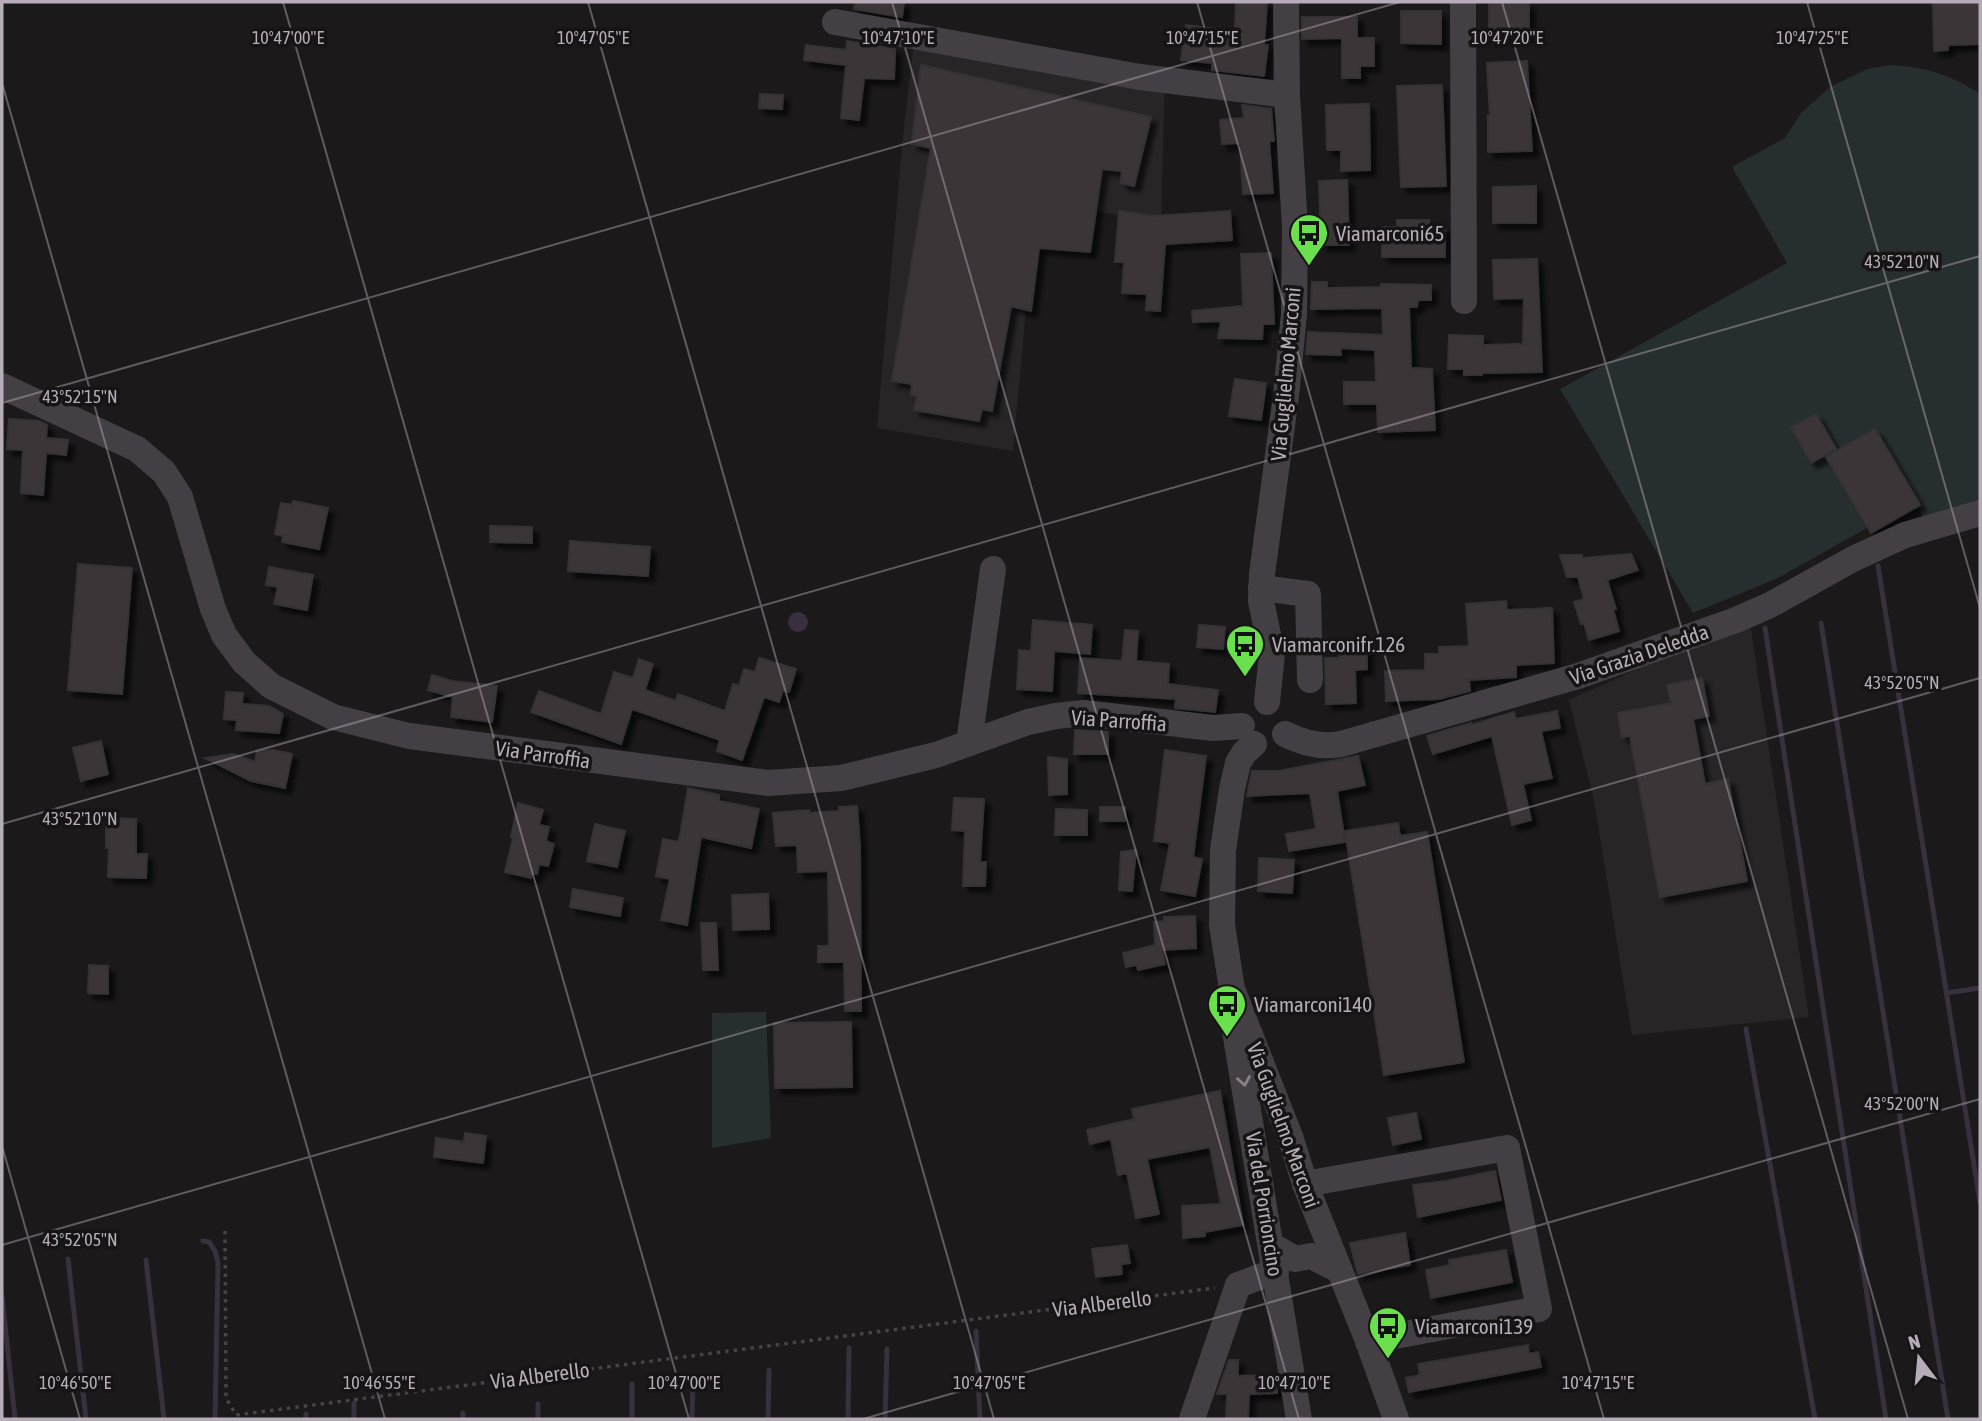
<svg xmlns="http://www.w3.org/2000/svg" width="1982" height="1421" font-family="'Asap Condensed',sans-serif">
  <defs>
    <filter id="shadow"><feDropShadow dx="6" dy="6" stdDeviation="2" flood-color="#0009"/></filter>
  </defs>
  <rect width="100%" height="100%" fill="#1b191a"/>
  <g fill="#282527">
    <polygon points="915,34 1165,71 1161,222 1036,201 1013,451 877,428 903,136"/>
    <polygon points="1750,623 1809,1017 1632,1035 1594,801 1569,700 1692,644"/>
  </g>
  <g fill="#272e2f">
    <path d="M1891,65C1926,67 1952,75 1980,94V502L1923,517L1918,507L1899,517L1896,512L1881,521L1884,526L1871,534L1867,528L1776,579L1693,613L1560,389L1787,263L1732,167L1785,138L1801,113L1830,87L1867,69Z"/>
    <polygon points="766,1012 771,1138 712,1148 712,1013"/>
  </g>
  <circle fill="#38303e" cx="798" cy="622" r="10"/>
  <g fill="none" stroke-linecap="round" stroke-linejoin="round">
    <g stroke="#38303e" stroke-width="5">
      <polyline points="1878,566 1980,1202"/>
      <polyline points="1821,623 1948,1419"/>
      <polyline points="1765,628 1886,1419"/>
      <polyline points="1946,993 1980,988"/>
      <polyline points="1746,1029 1815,1419"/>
      <polyline points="203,1241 209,1242 215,1251 218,1263 215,1419"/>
      <polyline points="68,1259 86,1419"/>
      <polyline points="146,1260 164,1419"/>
      <polyline points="2,1296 15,1419"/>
      <polyline points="976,1331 980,1419"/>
      <polyline points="306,1419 306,1414"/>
      <polyline points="354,1419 354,1403"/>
      <polyline points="463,1419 463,1413"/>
      <polyline points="538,1419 538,1404"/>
      <polyline points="632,1419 632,1384"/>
      <polyline points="692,1419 693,1381"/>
      <polyline points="768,1419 769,1370"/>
      <polyline points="848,1419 849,1348"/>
      <polyline points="885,1419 887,1349"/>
    </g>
  </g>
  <g fill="#3a3639" stroke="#363336" stroke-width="2" filter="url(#shadow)">
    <polygon points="855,2 904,2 902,17 854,9"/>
    <polygon points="1236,2 1267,2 1264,45 1268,45 1264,76 1212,70 1212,63 1181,60 1186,25 1235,31"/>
    <polygon points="1933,2 1980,2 1980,44 1948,45 1948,50 1934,51"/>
    <polygon points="1489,3 1529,3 1529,36 1489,35"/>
    <polygon points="1401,11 1441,11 1441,44 1401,43"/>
    <polygon points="1302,17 1357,17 1357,38 1374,38 1374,66 1360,66 1360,78 1342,78 1342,38 1302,39"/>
    <polygon points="847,41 895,49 894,79 864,78 859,120 841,118 846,65 804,60 806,45 846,50"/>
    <polygon points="1527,61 1532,151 1488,152 1488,115 1490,115 1487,63"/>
    <polygon points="921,65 1151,117 1134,186 1121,183 1122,171 1102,169 1090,252 1039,248 1031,311 1011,306 992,411 982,409 979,421 914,410 917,396 911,395 912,384 892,381 931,148 912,144"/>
    <polygon points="1442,85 1446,186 1401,187 1397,86"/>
    <polygon points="760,94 783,95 782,109 759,108"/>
    <polygon points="1369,104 1370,170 1341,171 1341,150 1327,150 1326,105"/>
    <polygon points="1242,105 1271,109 1274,141 1269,141 1273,193 1243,194 1240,143 1222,144 1220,120 1244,118"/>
    <polygon points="1347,180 1349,245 1321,245 1319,181"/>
    <polygon points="1536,186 1536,223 1493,223 1493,187"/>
    <polygon points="1119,211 1153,216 1230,211 1232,240 1165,244 1160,311 1146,310 1147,294 1122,293 1124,262 1115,262"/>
    <polygon points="1397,220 1429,220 1429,227 1445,227 1445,257 1382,257 1382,227 1397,227"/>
    <polygon points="1271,253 1274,324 1263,324 1262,339 1218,338 1221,321 1193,322 1192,311 1243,306 1241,254"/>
    <polygon points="1537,259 1542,372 1482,373 1482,375 1464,375 1464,369 1448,369 1449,335 1483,336 1483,345 1523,344 1524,298 1494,299 1493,260"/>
    <polygon points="1312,282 1327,282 1327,288 1381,287 1381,284 1431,285 1431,300 1418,300 1417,307 1409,307 1411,368 1432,369 1435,430 1378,432 1377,404 1344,404 1344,382 1376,382 1375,350 1340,348 1341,355 1306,354 1308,332 1383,335 1382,308 1311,309"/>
    <polygon points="1235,379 1266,383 1261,420 1229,416"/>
    <polygon points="1816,414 1836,449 1811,463 1791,427"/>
    <polygon points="9,419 39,421 47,425 46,438 68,440 66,455 46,453 43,495 21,493 23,450 7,449"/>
    <polygon points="1875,429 1920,505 1871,533 1826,457"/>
    <polygon points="293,501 328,508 319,549 282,542 283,536 275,534 281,503 292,505"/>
    <polygon points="490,526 532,527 532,543 490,542"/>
    <polygon points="570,541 650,547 648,576 568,571"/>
    <polygon points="1631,554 1638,570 1607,580 1616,609 1613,609 1619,631 1589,640 1584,623 1581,624 1574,602 1584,599 1578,577 1567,577 1560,555 1582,555 1582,558"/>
    <polygon points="78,564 132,568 122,694 68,690"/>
    <polygon points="269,567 313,575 307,610 274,604 278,587 266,585"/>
    <polygon points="1506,601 1507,610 1552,608 1554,663 1516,665 1516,677 1469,680 1470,691 1439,699 1386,701 1385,671 1425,670 1425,654 1439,654 1439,647 1469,646 1466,604"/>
    <polygon points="1033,620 1092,625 1090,654 1054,651 1052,691 1017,689 1019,650 1031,651"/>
    <polygon points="1199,625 1225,627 1223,649 1197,647"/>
    <polygon points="1125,630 1138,631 1136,661 1169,664 1168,684 1218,690 1215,712 1175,708 1176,699 1078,693 1080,658 1122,661"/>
    <polygon points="1367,640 1367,669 1355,670 1356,703 1326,704 1325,658 1339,658 1338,641"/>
    <polygon points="759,658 796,669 789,692 783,690 779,702 764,697 742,760 717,751 720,740 632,709 621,744 531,712 539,691 601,714 614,672 633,678 639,659 653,664 645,690 676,701 678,694 725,711 733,684 739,686 744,669 755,672"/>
    <polygon points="432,675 452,681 497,686 492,722 451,717 453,697 428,690"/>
    <polygon points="1702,678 1709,716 1693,719 1705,784 1728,779 1747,881 1660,897 1630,736 1622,737 1618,713 1671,703 1667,685"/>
    <polygon points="226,692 243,693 242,704 269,706 283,714 279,733 236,730 237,720 224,719"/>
    <polygon points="1557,711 1560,728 1541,731 1552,778 1523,784 1531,820 1512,825 1492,736 1433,754 1427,736 1471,723 1471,725 1514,712 1516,719"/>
    <polygon points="1075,730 1108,732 1108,754 1074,754"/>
    <polygon points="101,741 108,774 81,781 73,748"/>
    <polygon points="272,750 292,754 285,788 251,781 205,758 234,754 255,762 257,752"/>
    <polygon points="1165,750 1206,756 1193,857 1202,859 1195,896 1161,890 1170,843 1154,841"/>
    <polygon points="1358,756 1365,785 1337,791 1345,842 1289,851 1286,834 1316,829 1310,793 1247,796 1252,771 1279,771"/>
    <polygon points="1048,757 1067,759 1067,794 1049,795"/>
    <polygon points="688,788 719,795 719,801 759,809 751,848 701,837 687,925 661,920 670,879 656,876 663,839 678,842 680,836"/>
    <polygon points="954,798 984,799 980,862 986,862 985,886 963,886 965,831 952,830"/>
    <polygon points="518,803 543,810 539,825 549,827 546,841 554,844 548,866 539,864 537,874 532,873 531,878 505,872 513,838 511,837"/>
    <polygon points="857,806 860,846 861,1011 845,1011 844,962 818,962 818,946 829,946 828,871 798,872 797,845 776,846 773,813 809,810 809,813 839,811 839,807"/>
    <rect x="1100" y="807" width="25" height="14"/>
    <polygon points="1056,809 1087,810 1087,835 1055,835"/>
    <polygon points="106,818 136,819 136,854 147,854 146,878 108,877 109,848 106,848"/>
    <polygon points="1398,823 1400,836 1427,832 1464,1062 1384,1075 1345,831"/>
    <polygon points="595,824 625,831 617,867 587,861"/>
    <polygon points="1136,850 1132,891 1119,890 1121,852"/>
    <polygon points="1259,858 1294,860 1292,893 1258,891"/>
    <polygon points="573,889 623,898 620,916 570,907"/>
    <polygon points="768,894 769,929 733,930 732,895"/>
    <polygon points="1195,916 1196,948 1162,950 1165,964 1138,970 1137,965 1126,967 1123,953 1155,945 1154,922 1164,921 1164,917"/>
    <polygon points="701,923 716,923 718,970 703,970"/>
    <polygon points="89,965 108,966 108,994 88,993"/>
    <polygon points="851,1022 852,1087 775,1088 774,1023"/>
    <polygon points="1220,1091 1243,1225 1205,1232 1205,1236 1183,1238 1182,1206 1221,1204 1210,1147 1147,1159 1159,1214 1136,1218 1127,1173 1118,1175 1111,1139 1090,1144 1087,1130 1134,1119 1132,1109"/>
    <polygon points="1416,1113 1421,1139 1393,1145 1388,1118"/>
    <polygon points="465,1133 486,1136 483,1163 434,1157 436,1138 464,1142"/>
    <polygon points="1495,1171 1501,1200 1418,1217 1413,1185 1446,1181"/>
    <polygon points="1405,1233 1410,1265 1358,1274 1350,1243"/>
    <polygon points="1127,1245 1130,1263 1121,1264 1122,1274 1096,1277 1092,1249"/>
    <polygon points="1506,1250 1512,1282 1431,1298 1426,1270 1450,1265 1449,1260"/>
    <polygon points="1528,1345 1529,1354 1538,1352 1541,1367 1409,1392 1406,1378 1420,1375 1418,1364"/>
    <polygon points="1229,1360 1238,1360 1238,1376 1276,1375 1277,1393 1249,1394 1248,1419 1226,1419 1227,1394 1217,1394"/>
  </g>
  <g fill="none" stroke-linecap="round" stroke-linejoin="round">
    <polyline stroke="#474248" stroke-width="3.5" stroke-dasharray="3.5 5" stroke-linecap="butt" points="225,1231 226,1398 236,1415 1215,1288"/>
    <g stroke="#443f44" stroke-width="26">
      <polyline points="1463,2 1464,301"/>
      <polyline points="835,22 1140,77 1287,95"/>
      <polyline points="2,386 137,449 164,472 180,497 213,609 224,635 244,662 271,686 333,717 409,736 768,783 841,778 936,755 1028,722 1056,716 1084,713 1213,728 1242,726"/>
      <polyline points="1261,588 1308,594 1310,680"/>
      <polyline points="1267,702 1272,654 1261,601 1262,574 1286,396 1294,314 1295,227 1287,95 1286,2"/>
      <path d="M1285,734C1303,743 1321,748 1341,744L1578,676L1736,620L1770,605L1853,559L1905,535L1980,513"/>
      <polyline points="969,743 993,569"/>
      <polyline points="1254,744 1244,753 1238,763 1232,789 1223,850 1222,925 1232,989 1291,1139 1305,1184 1368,1341 1396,1419"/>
      <polyline points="1233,1019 1299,1419"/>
      <polyline points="1305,1184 1507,1148 1539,1309 1368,1341"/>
      <polyline points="1271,1245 1295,1259 1311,1256 1339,1270"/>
      <polyline points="1192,1419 1238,1285 1276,1271"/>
    </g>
  </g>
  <defs><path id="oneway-chevron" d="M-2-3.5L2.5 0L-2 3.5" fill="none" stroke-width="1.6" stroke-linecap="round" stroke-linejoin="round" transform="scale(1.75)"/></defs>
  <use stroke="#89818a" href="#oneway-chevron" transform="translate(1244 1081) rotate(80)"/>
  <path fill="none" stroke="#b7adb9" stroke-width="2" stroke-opacity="0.45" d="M283,2L689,1419M588,2L994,1419M892,2L1299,1419M1197,2L1604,1419M1502,2L1908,1419M1807,2L1980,608M2,83L385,1419M2,403L1400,2M2,824L1980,256M2,1146L80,1419M2,1245L1980,678M863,1419L1980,1099"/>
  <defs>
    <symbol id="bus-pin" viewBox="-11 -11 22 30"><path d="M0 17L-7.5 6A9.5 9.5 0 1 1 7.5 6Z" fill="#69e04c" stroke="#161415"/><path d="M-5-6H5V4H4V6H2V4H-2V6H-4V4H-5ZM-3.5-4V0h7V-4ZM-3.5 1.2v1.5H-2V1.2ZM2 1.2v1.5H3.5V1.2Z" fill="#111"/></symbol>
  </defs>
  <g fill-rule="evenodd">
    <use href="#bus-pin" x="1287" y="211" width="44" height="60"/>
    <use href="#bus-pin" x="1223" y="622" width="44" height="60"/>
    <use href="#bus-pin" x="1205" y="982" width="44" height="60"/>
    <use href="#bus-pin" x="1366" y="1304" width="44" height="60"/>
  </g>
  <g text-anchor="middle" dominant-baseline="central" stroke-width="7" stroke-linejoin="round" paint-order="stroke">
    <g font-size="21" fill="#b7adb9" stroke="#161415" text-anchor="start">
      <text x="1336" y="233">Viamarconi65</text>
      <text x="1272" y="644">Viamarconifr.126</text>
      <text x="1254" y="1004">Viamarconi140</text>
      <text x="1415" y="1326">Viamarconi139</text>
    </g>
    <g font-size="21" fill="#b7adb9" stroke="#161415">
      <text transform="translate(1285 374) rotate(-85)">Via Guglielmo Marconi</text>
      <text transform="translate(1639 654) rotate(-19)">Via Grazia Deledda</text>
      <text transform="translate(1119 720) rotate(4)">Via Parroffia</text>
      <text transform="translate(543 754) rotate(8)">Via Parroffia</text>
      <text transform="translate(1284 1125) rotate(70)">Via Guglielmo Marconi</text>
      <text transform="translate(1265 1204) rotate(81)">Via del Porrioncino</text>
      <text transform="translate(1102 1303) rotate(-7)">Via Alberello</text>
      <text transform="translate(540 1375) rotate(-7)">Via Alberello</text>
    </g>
  </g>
  <g font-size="18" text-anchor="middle" fill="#b7adb9" stroke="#161415" stroke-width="7" stroke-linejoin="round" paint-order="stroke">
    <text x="288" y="44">10°47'00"E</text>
    <text x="593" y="44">10°47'05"E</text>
    <text x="898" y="44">10°47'10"E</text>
    <text x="1202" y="44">10°47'15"E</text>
    <text x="1507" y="44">10°47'20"E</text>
    <text x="1812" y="44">10°47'25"E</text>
    <text x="1902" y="268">43°52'10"N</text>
    <text x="80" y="403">43°52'15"N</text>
    <text x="1902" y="689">43°52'05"N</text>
    <text x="80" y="825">43°52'10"N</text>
    <text x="1902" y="1110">43°52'00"N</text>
    <text x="80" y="1246">43°52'05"N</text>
    <text x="75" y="1389">10°46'50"E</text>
    <text x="379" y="1389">10°46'55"E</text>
    <text x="684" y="1389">10°47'00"E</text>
    <text x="989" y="1389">10°47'05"E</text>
    <text x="1294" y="1389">10°47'10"E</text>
    <text x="1598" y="1389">10°47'15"E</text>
  </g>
  <rect width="1982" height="1421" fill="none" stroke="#b7adb9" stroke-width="7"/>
  <g transform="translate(1919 1358) rotate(344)" stroke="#161415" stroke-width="5" paint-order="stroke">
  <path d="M0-5L12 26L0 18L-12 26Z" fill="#b7adb9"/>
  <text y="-10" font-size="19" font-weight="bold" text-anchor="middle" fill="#b7adb9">N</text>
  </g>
</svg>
